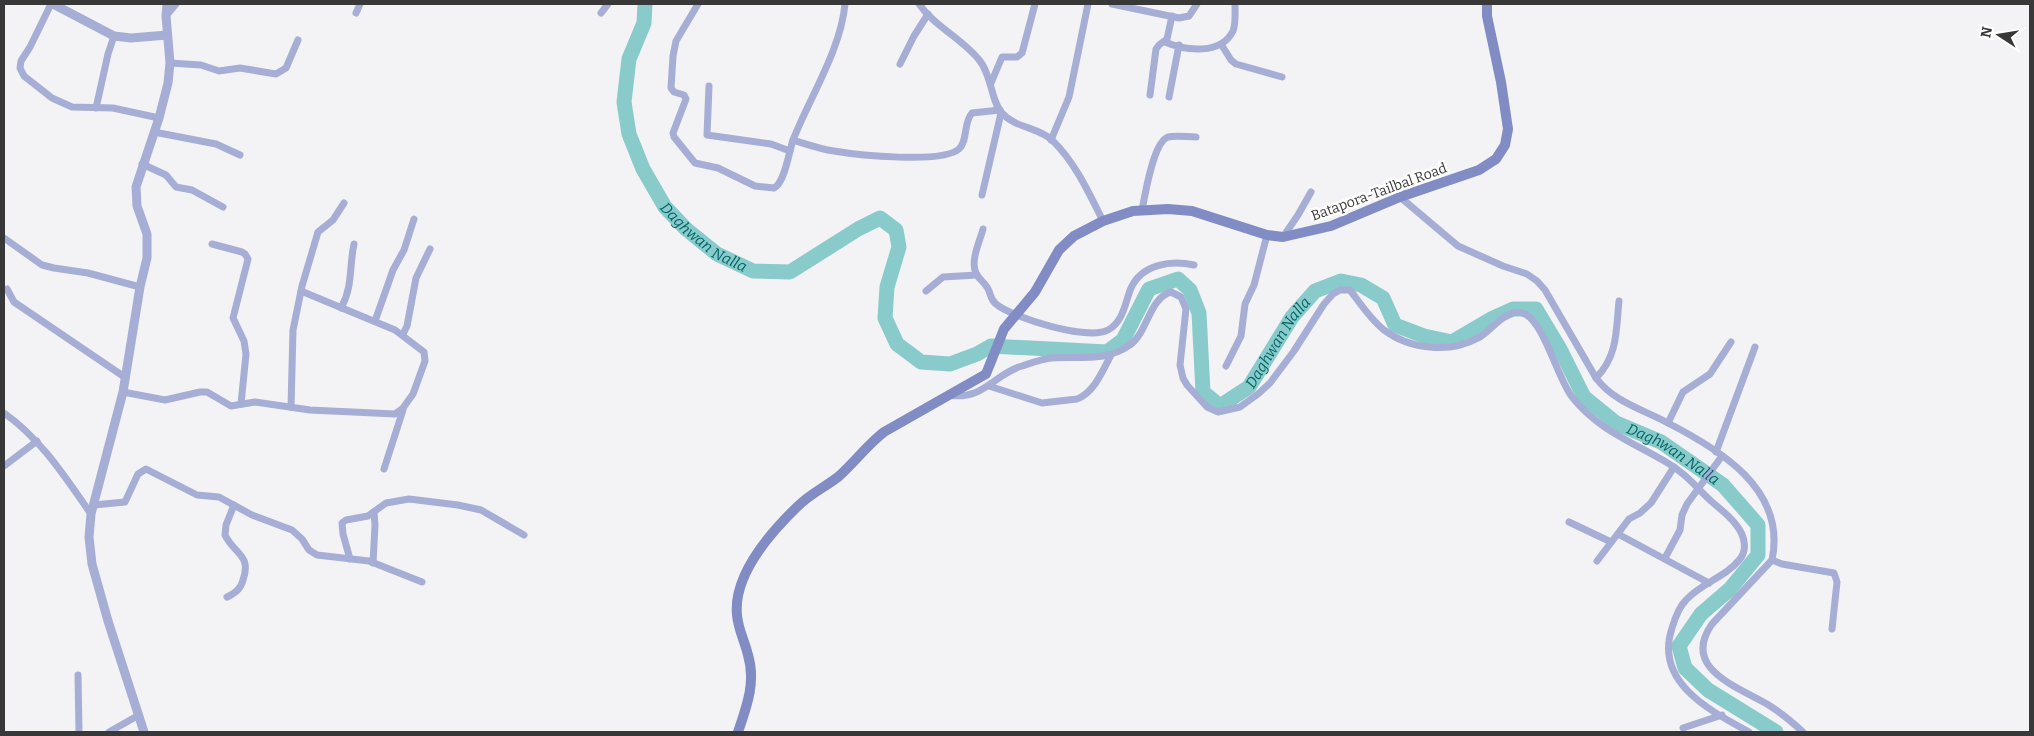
<svg xmlns="http://www.w3.org/2000/svg" width="2034" height="736" font-family="Bitter,serif">
  <rect width="100%" height="100%" fill="#f3f3f5"/>
  <g fill="none" stroke-linecap="round" stroke-linejoin="round">
    <path stroke="#89cbcb" stroke-width="15" id="s1" d="M645,4L644,23L629,59L624,102L629,134L643,169L665,207L686,229L717,254L753,271L790,272L858,229L880,218L896,230L899,247L887,287L885,318L897,344L921,362L950,364L977,354L991,346L1107,352L1123,340L1149,289L1178,279L1190,290L1199,313L1203,392L1220,406L1249,387L1292,317L1315,291L1341,281L1361,285L1383,298L1395,325L1424,336L1452,342L1493,318L1513,309H1536L1560,349L1584,397L1616,423L1661,442L1723,485L1758,525V555L1730,589L1701,614L1679,646L1685,668L1708,690L1776,732"/>
    <g stroke="#a6aed6" stroke-width="7">
      <polyline points="51,4 30,47 21,61 20,68 24,76 52,98 72,107 113,108 159,118"/>
      <path d="M698,4L676,41L673,56L671,88L674,92L684,95L686,99L673,133L674,137L695,163L718,168L755,186L774,188C785,183 789,151 793,140C810,97 841,49 845,4"/>
      <path d="M919,4C935,27 963,39 980,61C992,76 991,102 1002,113C1015,128 1038,127 1052,140C1075,162 1089,193 1103,221"/>
      <polyline points="1112,4 1179,18 1189,16 1197,4"/>
      <polyline points="356,13 360,4"/>
      <polyline points="601,13 608,4"/>
      <polyline points="166,16 176,4"/>
      <path d="M1165,42C1186,51 1221,55 1233,31C1236,24 1235,12 1235,4"/>
      <polyline points="1221,44 1231,60 1236,64 1282,77"/>
      <polyline points="170,63 201,65 219,71 240,68 276,74 286,68 298,40"/>
      <polyline points="900,64 914,36 928,14"/>
      <polyline points="991,83 1002,57 1017,57 1022,53 1035,4"/>
      <polyline points="709,86 707,135 771,144 790,151"/>
      <polyline points="1150,95 1156,49 1159,45 1167,39 1172,16"/>
      <polyline points="1169,97 1179,45"/>
      <polyline points="96,108 108,54 114,36"/>
      <polyline points="154,132 216,144 240,155"/>
      <path d="M793,140C806,144 820,149 834,151C857,155 942,164 959,149C968,141 963,123 972,113L1000,110"/>
      <polyline points="1051,140 1069,97 1088,4"/>
      <polyline points="142,164 166,175 176,187 192,190 223,207"/>
      <polyline points="982,195 1001,113"/>
      <path d="M1400,197L1458,246L1503,266L1527,274L1537,281L1545,290L1596,378C1613,401 1641,409 1666,422C1719,449 1787,489 1772,560L1712,624C1681,668 1736,686 1767,704C1780,712 1792,722 1803,732"/>
      <path d="M1142,210C1145,196 1153,142 1168,137C1176,135 1188,137 1196,137"/>
      <path d="M983,229C980,241 970,261 976,273C979,280 986,283 989,291C991,296 991,300 996,304C1013,318 1088,341 1108,330C1124,321 1125,302 1131,288C1142,264 1171,260 1194,265"/>
      <polyline points="1283,237 1298,215 1311,192"/>
      <polyline points="4,238 42,265 54,268 88,273 140,287"/>
      <polyline points="212,244 242,252 245,254 248,259 233,318 244,341 246,354 241,404"/>
      <polyline points="7,289 14,302 126,378"/>
      <polyline points="926,291 943,277 977,275"/>
      <path d="M341,308C353,287 349,267 354,244"/>
      <polyline points="375,321 393,270 404,250 414,219"/>
      <polyline points="403,334 407,326 416,278 430,249"/>
      <polyline points="1226,366 1241,336 1245,304 1254,285 1267,235"/>
      <path d="M1596,378C1618,356 1616,330 1619,301"/>
      <path d="M989,386L1042,403L1077,399C1094,393 1103,370 1111,355"/>
      <polyline points="123,392 165,400 200,392 207,392 231,406 255,402 310,410 395,414 403,408 413,394 425,361 424,352 395,330 301,291"/>
      <path d="M949,395C983,401 994,374 1022,366C1031,363 1042,359 1051,358C1079,356 1106,362 1130,345C1148,332 1149,298 1171,292L1181,297L1186,309L1180,365L1183,378L1187,385L1207,407L1218,412L1240,407L1258,394L1270,383L1294,351L1324,304L1333,294L1340,290H1350C1360,303 1370,319 1384,330C1409,349 1449,354 1478,338C1492,331 1507,305 1525,314C1544,323 1557,377 1572,397C1597,429 1632,442 1666,462C1684,472 1696,487 1711,501C1720,509 1730,516 1737,526C1744,535 1748,549 1740,559C1726,577 1701,583 1686,600C1679,607 1675,618 1672,628C1654,682 1709,710 1749,732"/>
      <polyline points="291,407 293,330 302,286 318,232 333,220 344,203"/>
      <path d="M4,413C41,439 65,477 91,514"/>
      <polyline points="1668,423 1683,392 1710,374 1731,342"/>
      <polyline points="1716,452 1755,347"/>
      <polyline points="4,466 37,441"/>
      <polyline points="384,469 403,410"/>
      <polyline points="94,505 125,502 138,474 146,469 197,495 219,497 252,515 292,530 302,539 309,550 317,555 369,561 422,582"/>
      <polyline points="1569,522 1611,542"/>
      <polyline points="1618,534 1709,583"/>
      <polyline points="1665,558 1680,530 1682,515 1687,504 1722,456"/>
      <polyline points="350,559 343,534 342,523 346,520 368,516 386,503 409,499 458,505 481,510 524,535"/>
      <polyline points="1772,560 1782,564 1834,573 1837,582 1832,629"/>
      <polyline points="1597,561 1629,519 1640,513 1651,503 1674,467"/>
      <polyline points="373,563 375,525 374,512"/>
      <path d="M227,597C235,593 241,589 243,580C252,555 234,554 225,535L226,525L234,505"/>
      <polyline points="78,675 79,732"/>
      <polyline points="1683,728 1722,715"/>
      <polyline points="109,732 139,715"/>
    </g>
    <g stroke="#a6aed6" stroke-width="9">
      <polyline points="53,4 114,36 131,38 167,35"/>
      <polyline points="144,732 108,621 92,564 89,537 91,514 123,392 140,287 147,258 147,234 137,206 136,187 159,118 168,83 170,63 166,16 167,4"/>
    </g>
    <path stroke="#818cc5" stroke-width="10" d="M738,732C747,706 756,682 748,655C745,642 738,629 737,615C733,575 771,532 798,506C810,494 825,487 838,477C854,463 867,445 884,432L986,374L1004,329L1035,292L1059,250L1074,236L1103,221L1133,211L1168,209L1192,211L1267,235L1283,237L1331,226L1400,197L1479,170L1496,159L1505,145L1508,129L1501,82L1487,16V4"/>
  </g>
  <g text-anchor="middle" dominant-baseline="central" stroke-width="5" stroke-linejoin="round" paint-order="stroke">
    <g font-size="14" fill="#383838" stroke="#fff">
      <text transform="translate(1379 192) rotate(-20)">Batapora-Tailbal Road</text>
    </g>
    <g font-size="15" font-style="italic" fill="#006465" stroke="#fff">
      <text stroke="none"><textPath href="#s1" startOffset="265">Daghwan Nalla</textPath></text>
      <text stroke="none"><textPath href="#s1" startOffset="1164">Daghwan Nalla</textPath></text>
      <text stroke="none"><textPath href="#s1" startOffset="1690">Daghwan Nalla</textPath></text>
    </g>
  </g>
  <rect width="2034" height="736" fill="none" stroke="#383838" stroke-width="10"/>
  <g transform="translate(1999 35) rotate(282)" stroke="#ffffff" stroke-width="4" paint-order="stroke">
  <path d="M0-4L9 19L0 12L-9 19Z" fill="#383838"/>
  <text y="-8" font-size="14" font-weight="bold" text-anchor="middle" fill="#383838">N</text>
  </g>
</svg>
